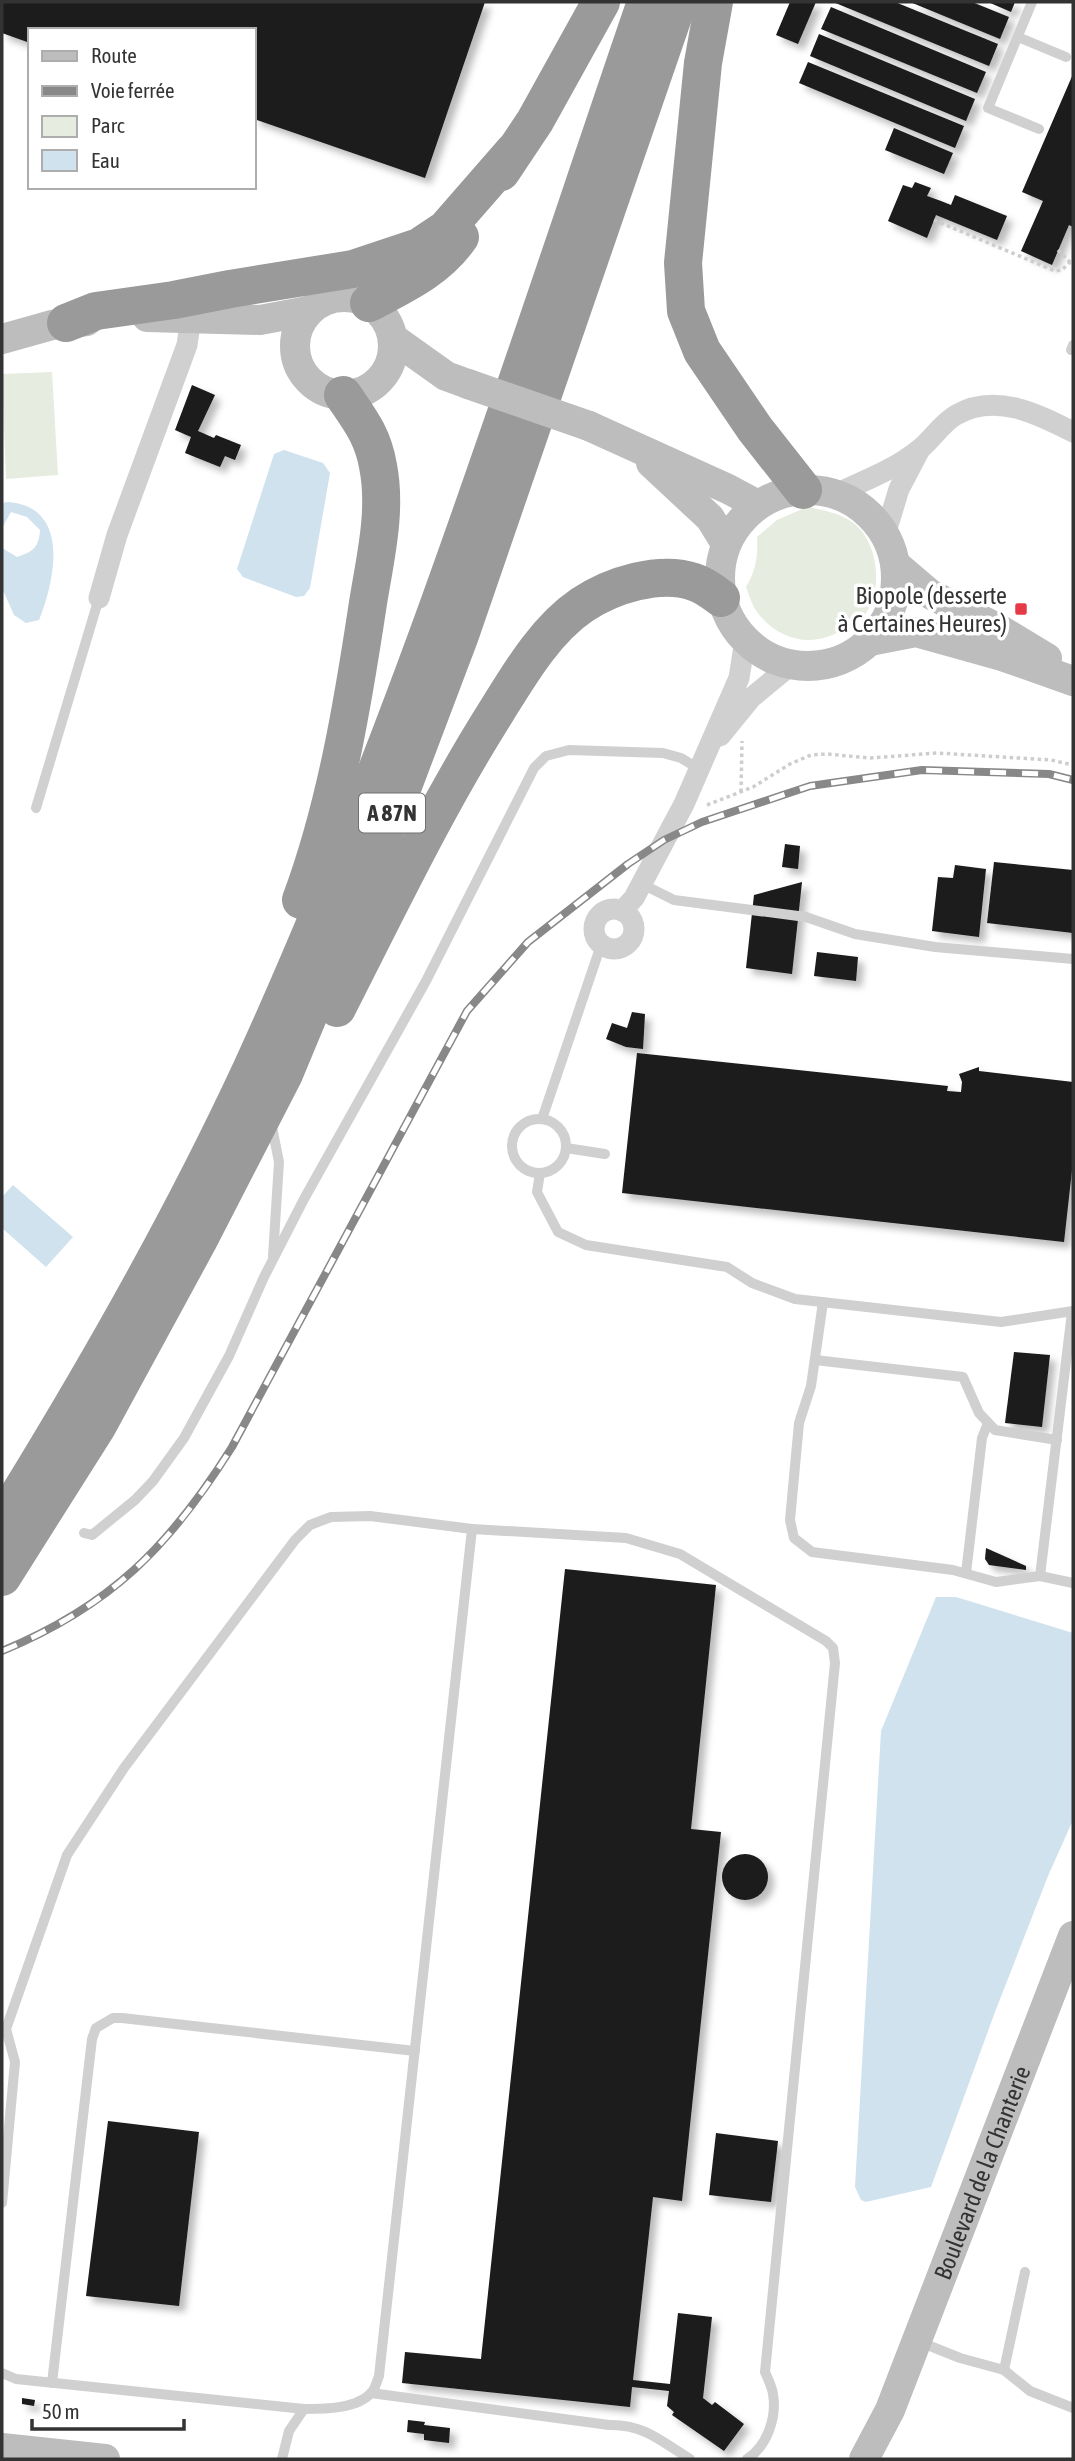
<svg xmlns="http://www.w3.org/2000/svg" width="1075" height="2461" font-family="'Asap Condensed',sans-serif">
  <defs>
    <filter id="shadow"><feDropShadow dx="6" dy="6" stdDeviation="3.5" flood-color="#0004"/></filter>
  </defs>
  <rect width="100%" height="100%" fill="#fff"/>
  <g fill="#e6ecdf">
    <polygon points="52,372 58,475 6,479 2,374"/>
    <path d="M807,507C824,510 844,514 857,526C879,547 883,592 864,616C858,623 846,629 837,633C807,648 777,638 757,612C752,605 749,595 746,587C756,570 758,557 757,537L777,520Z"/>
  </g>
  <g fill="#cfe2ee">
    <polygon points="284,450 323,463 330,473 310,588 304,596 296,597 243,577 237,569 274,454"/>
    <path d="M8,502C71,507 55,580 39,620L26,623L14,615L2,588V548L17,557C33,552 39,547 40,530L27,517L11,512L2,528V503Z"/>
    <polygon points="13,1185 73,1237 46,1267 2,1228 2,1197"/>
    <polygon points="936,1597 956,1597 1073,1633 1073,1820 1048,1876 995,2012 931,2187 866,2202 861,2200 855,2187 881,1731"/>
  </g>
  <g fill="#1a1a1a" filter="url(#shadow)">
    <polygon points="2,2 485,2 425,178 254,119 254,30 30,30 30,43 2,33"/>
    <polygon points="790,2 816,2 798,44 776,35"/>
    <polygon points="833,2 895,2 998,44 989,66"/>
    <polygon points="910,2 972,2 1009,17 1000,39"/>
    <polygon points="988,2 1015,2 1011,12"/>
    <polygon points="831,7 986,72 977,93 821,29"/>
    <polygon points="819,34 975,99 966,121 810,56"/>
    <polygon points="808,62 964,126 955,148 799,83"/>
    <polygon points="1073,74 1073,227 1069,225 1052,265 1021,251 1043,201 1022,192"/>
    <polygon points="894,128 953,153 944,174 885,150"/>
    <polygon points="915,182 931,188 927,196 941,201 951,205 955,195 1007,216 997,240 936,215 927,238 888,221 903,185 912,188"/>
    <polygon points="192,385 215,395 198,431 214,438 216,435 241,445 235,460 225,456 220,467 185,453 191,437 175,430"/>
    <polygon points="785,844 800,846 798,869 782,867"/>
    <polygon points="994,862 1073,870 1073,933 987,923"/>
    <polygon points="955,865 986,869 979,937 932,931 938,877 953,878"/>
    <polygon points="802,882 792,974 746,968 754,895"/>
    <polygon points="817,952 858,957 856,981 814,976"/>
    <polygon points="632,1012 645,1014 643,1049 626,1047 606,1039 612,1023 627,1028"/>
    <polygon points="637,1053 948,1086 947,1091 961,1092 962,1082 959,1074 979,1067 979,1071 1073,1082 1073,1161 1064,1242 622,1193"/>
    <polygon points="1014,1352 1050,1355 1042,1427 1005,1423"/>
    <polygon points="986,1548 1026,1566 1026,1570 989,1565 985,1559"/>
    <polygon points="565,1569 716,1585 691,1829 721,1832 682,2201 653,2197 633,2380 670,2384 678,2313 712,2317 703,2398 712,2405 715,2402 744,2424 724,2451 672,2415 674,2412 667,2406 669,2391 632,2387 630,2407 402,2383 405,2352 481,2359"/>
    <circle cx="745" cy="1877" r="23"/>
    <polygon points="108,2121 199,2132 179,2306 86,2296"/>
    <polygon points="716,2133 778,2141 771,2202 709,2195"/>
    <polygon points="22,2398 35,2400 34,2406 22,2404"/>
    <polygon points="408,2420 425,2422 424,2425 450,2428 449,2443 424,2440 424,2434 407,2432"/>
  </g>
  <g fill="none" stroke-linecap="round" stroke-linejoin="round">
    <g stroke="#cdcdcd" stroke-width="3.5" stroke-dasharray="3.5 3.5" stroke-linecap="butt">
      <polyline points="934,220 1055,271 1062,270 1070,262"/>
      <polyline points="1058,250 1073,265"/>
      <polyline points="741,792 742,741"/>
      <polyline points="707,805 753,787 790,764 811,755 827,754 870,758 937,753 1051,760 1073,765"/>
    </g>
    <g stroke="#d0d0d0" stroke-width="10">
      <polyline points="1032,2 988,108 1039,129"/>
      <polyline points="1018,37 1066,57"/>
      <polyline points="1071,350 1073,345"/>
      <polyline points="36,808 99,598"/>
      <polyline points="642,884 674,900 806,917 855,934 935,947 1073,959"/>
      <polyline points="542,1119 601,945"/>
      <circle cx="539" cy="1146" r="27"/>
      <polyline points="271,1122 279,1162 273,1256"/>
      <polyline points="566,1148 605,1154"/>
      <polyline points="540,1173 537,1192 558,1232 586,1245 727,1267 752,1283 795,1299 1001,1322 1073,1311"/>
      <polyline points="823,1302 811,1386 799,1423 790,1520 794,1538 812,1552 953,1570 996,1582 1040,1576"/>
      <polyline points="1072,1312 1040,1576 1073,1583"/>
      <polyline points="815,1360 963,1377 979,1413 995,1430 1057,1440"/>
      <polyline points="84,1533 92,1535 135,1500 153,1481 184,1438 229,1356 264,1277 304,1199 426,981 534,768 546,756 569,750 663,753 681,758 699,769"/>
      <polyline points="966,1573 982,1438 988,1423"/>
      <path d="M2,2203L15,2062L6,2029L67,1855L124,1768L295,1540L310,1525L331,1517L370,1516L472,1529L626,1538L680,1554L826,1641L833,1648L835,1663L765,2372C768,2379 772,2387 773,2394C777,2418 767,2446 747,2459"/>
      <polyline points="920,2342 960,2358 1004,2370 1030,2391 1073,2408"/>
      <polyline points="1004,2370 1025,2272"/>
      <path d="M2,2373L16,2379L304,2409C324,2409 358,2409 372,2392C375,2389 377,2381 379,2376L472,1529"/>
      <polyline points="52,2383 92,2039 96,2028 113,2018 122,2018 415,2051"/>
      <path d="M371,2393L609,2425C644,2424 662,2442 690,2459"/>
      <polyline points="282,2459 289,2431 304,2409"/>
    </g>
    <g stroke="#d0d0d0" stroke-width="21">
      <path d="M835,494C864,481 896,469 921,448C933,438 942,423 956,415C995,392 1038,414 1073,432"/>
      <polyline points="885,535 899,489 919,451"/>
      <polyline points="99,598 117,535 187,345 191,317"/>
      <polyline points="720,736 751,698 791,665"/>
      <circle cx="614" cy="929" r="20"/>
      <polyline points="622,911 634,898 684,804 739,678 745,640"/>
    </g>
    <g stroke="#bdbdbd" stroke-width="30">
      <circle cx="344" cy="346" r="49"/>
      <polyline points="147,317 260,320 308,311"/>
      <polyline points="2,339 52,325 87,321"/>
      <polyline points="394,339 446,376 468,384"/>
      <polyline points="589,426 728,489 758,505"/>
      <polyline points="651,463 710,518 726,544"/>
      <circle cx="808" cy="578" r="88"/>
      <polyline points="896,565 930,594 999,629 1047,658"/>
      <polyline points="870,641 916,632 1002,656 1073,681"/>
      <polyline points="2,2448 105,2459"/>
      <path id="s1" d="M864,2459L890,2410L1073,1936"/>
    </g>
    <g stroke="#9a9a9a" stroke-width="38">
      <polyline points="714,2 703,63 683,263 686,311 702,351 755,429 803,490"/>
      <polyline points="501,172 535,121 601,2"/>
      <path d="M369,303C403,285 437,270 460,237"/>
      <polyline points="66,323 96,311 174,300 230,289 353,269 419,247 446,229 514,151"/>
      <path d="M301,900C336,806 353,702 368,603C375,559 387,511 378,466C373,436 360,420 343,395"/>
      <path d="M337,1008C388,908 436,807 496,712C519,675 545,630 582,605C612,585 660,570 694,582C704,585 713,592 721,598"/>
      <path d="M2,1522C92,1377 179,1225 251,1070C409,725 523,361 646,2"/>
      <polyline points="2,1577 98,1425 198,1241 284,1074 395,807 460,635 678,2"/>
    </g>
    <defs>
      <path id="rail" d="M2,1651C111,1606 170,1546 232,1447L467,1011L528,942L628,864L664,840L702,822L810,786L922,770L1049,774L1073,780"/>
    </defs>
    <use href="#rail" stroke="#888" stroke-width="8"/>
    <use href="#rail" stroke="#fff" stroke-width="5" stroke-dasharray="16" stroke-linecap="butt"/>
    <polyline stroke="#bdbdbd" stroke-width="30" points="468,384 589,426"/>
  </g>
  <rect fill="#e63946" stroke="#fff" stroke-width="2.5" x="1014" y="602" width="14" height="14" rx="3.5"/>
  <g text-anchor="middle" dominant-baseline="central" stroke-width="7" stroke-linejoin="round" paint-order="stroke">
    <rect fill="#fff" stroke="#707070" stroke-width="2" x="359" y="793.5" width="66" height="39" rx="5"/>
    <g font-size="23" font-weight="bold" fill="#333">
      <text x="392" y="813">A 87N</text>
    </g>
    <g font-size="24" fill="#333" stroke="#fff" text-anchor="end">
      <text x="1007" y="595">Biopole (desserte<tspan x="1007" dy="28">à Certaines Heures)</tspan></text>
    </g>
    <g font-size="24" fill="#333" stroke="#fff">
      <text stroke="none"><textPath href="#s1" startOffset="310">Boulevard de la Chanterie</textPath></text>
    </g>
  </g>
  <rect width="1075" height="2461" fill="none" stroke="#333333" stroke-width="7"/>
  <rect x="28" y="28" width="228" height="161" fill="#ffffff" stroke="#adadad" stroke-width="2"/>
  <rect x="42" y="51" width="35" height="10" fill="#bdbdbd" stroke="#adadad" stroke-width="2"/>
  <text x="91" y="63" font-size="21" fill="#333333">Route</text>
  <rect x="42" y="86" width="35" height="10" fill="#888888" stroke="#adadad" stroke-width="2"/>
  <text x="91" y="98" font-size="21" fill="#333333">Voie ferrée</text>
  <rect x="42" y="116" width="35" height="21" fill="#e6ecdf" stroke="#adadad" stroke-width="2"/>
  <text x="91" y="133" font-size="21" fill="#333333">Parc</text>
  <rect x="42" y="150" width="35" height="21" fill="#cfe2ee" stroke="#adadad" stroke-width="2"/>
  <text x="91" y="168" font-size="21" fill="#333333">Eau</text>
  <path d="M32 2419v10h152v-10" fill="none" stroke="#333333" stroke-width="3.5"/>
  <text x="42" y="2419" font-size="21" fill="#333333" stroke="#ffffff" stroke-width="5" paint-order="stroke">50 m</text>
</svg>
